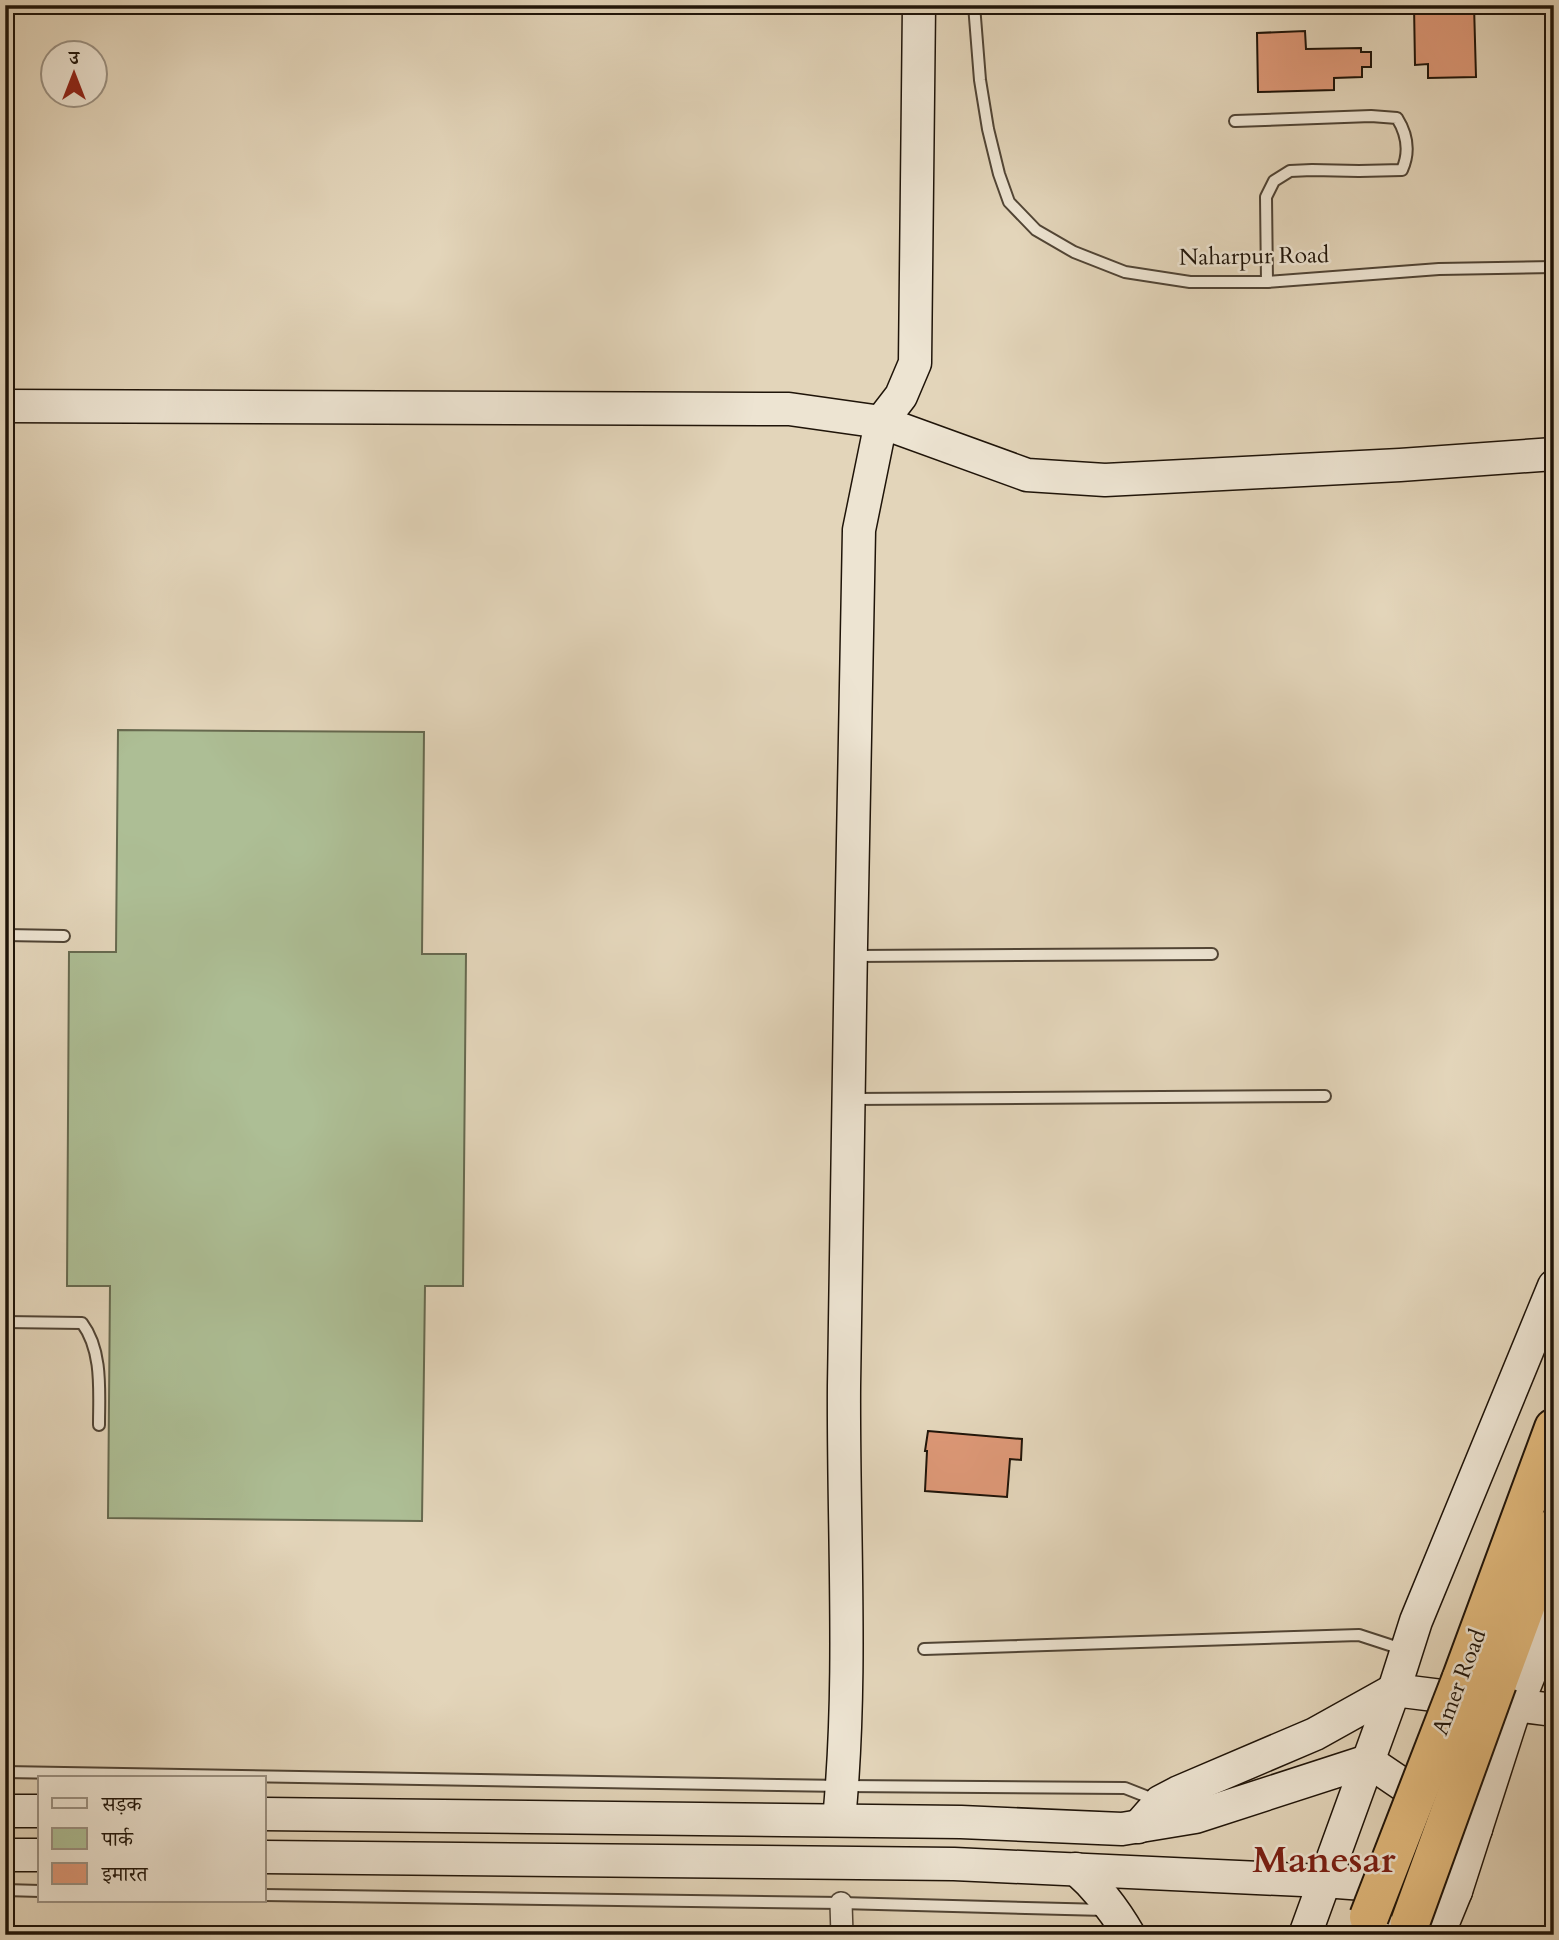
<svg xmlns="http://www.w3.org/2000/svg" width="1559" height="1940" font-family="Cardo,'Noto Serif Devanagari',serif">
  <rect width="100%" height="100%" fill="#e3d5ba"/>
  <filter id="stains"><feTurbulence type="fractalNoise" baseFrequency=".00286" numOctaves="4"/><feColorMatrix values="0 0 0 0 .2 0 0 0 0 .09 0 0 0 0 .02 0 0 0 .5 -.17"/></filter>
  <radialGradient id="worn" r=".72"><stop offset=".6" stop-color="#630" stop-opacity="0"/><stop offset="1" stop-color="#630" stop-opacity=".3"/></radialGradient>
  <polygon fill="#adbe95" stroke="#66694f" stroke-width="2" points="118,730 424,732 422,954 466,954 463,1286 425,1286 422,1521 108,1518 110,1286 67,1286 69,952 116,952"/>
  <g fill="#dd9877" stroke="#1f1409" stroke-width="2">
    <polygon points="1414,5 1474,5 1476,77 1428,78 1428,64 1415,65"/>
    <polygon points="1305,31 1306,49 1361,48 1361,52 1371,52 1371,67 1362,67 1362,77 1334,78 1334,90 1258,92 1257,33"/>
    <polygon points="928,1431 1022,1439 1021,1460 1010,1459 1007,1497 925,1491 927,1451 925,1451"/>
  </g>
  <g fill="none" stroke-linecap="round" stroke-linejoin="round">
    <defs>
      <g id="lane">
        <polyline points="974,5 980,80 988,129 999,174 1009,202 1036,230 1074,252 1125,272 1190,282 1267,282 1439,269 1554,267"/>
        <path d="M1235,121L1371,116L1397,118C1407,134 1410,152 1402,170L1359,171L1312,170L1290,171L1274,181L1266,197L1267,282"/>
        <polyline points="5,935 64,936"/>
        <polyline points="855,956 1212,954"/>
        <polyline points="852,1099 1325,1096"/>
        <path d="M5,1322L82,1323C103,1351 99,1392 99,1425"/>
        <polyline points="924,1649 1359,1635 1405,1650"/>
        <polyline points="5,1772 843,1786 1125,1788 1158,1801"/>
        <polyline points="5,1890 40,1891"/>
        <polyline points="264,1895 841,1903 1105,1910"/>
      </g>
      <polyline id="street" points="841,1903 842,1935"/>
      <g id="secondary">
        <polyline points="5,406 789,409 881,422 1027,475 1105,480 1400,465 1554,454"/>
        <polyline points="5,1811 40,1811"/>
        <polyline points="264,1814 961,1822 1122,1829 1195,1817 1368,1761 1427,1801 1476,1829"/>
        <path d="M839,1820C853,1676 843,1531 844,1386C847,1101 854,815 859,530L881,422L901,396L915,363L919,5"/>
        <polyline points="1138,1827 1160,1802 1179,1792 1315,1734 1394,1690 1554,1710"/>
        <polyline points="5,1855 40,1855"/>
        <polyline points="264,1857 954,1864 1324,1881 1456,1891"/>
        <path d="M1076,1869C1098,1888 1114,1909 1129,1935"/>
        <polyline points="1305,1935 1394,1690 1416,1621 1554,1286"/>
        <polyline points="1438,1935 1456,1891 1512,1717 1554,1614"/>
      </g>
      <g id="highway">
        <polyline points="1461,1680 1554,1428"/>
        <polyline points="1497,1683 1554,1528"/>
      </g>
    </defs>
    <use href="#lane" stroke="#504435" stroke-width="14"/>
    <use href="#street" stroke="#504435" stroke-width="24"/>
    <use href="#secondary" stroke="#1f1409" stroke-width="35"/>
    <use href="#highway" stroke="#1f1409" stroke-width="42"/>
    <use href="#lane" stroke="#ede4d2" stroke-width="10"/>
    <use href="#street" stroke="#ede4d2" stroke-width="21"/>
    <use href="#secondary" stroke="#ede4d2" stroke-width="32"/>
    <use href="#highway" stroke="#e2ba7d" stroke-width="38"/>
    <defs>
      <g id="highway-bridge">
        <polyline points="1369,1917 1461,1680"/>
        <polyline points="1410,1923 1497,1683"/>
      </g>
    </defs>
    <use href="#highway-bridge" stroke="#1f1409" stroke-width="42" stroke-linecap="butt"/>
    <use href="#highway-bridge" stroke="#e2ba7d" stroke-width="38"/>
  </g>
  <g text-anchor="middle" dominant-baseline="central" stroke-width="5" stroke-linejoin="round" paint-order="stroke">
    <g font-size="23" fill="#1f1409" stroke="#ede4d2">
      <text transform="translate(1254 256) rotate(-1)">Naharpur Road</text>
      <text transform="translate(1459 1682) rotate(-69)">Amer Road</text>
    </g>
    <g font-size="37" font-weight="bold" fill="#7a1f14" stroke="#ede4d2">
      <text x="1324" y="1860">Manesar</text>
    </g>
  </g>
  <rect width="1559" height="1940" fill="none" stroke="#e3d5ba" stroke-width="28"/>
  <rect x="7" y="7" width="1545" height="1926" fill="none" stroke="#1f1409" stroke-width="3.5"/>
  <rect x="14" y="14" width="1531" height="1912" fill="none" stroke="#1f1409" stroke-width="2"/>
  <rect x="38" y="1776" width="228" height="126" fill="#ede4d2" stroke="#9b9182" stroke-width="2"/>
  <rect x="52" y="1798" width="35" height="10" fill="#ede4d2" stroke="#9b9182" stroke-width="2"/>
  <text x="102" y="1811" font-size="21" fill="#1f1409">सड़क</text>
  <rect x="52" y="1828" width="35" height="21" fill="#adbe95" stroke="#9b9182" stroke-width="2"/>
  <text x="102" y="1846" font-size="21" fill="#1f1409">पार्क</text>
  <rect x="52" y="1863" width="35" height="21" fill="#dd9877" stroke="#9b9182" stroke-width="2"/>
  <text x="102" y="1881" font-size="21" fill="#1f1409">इमारत</text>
  <g transform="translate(74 74)"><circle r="33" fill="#ede4d2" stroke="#9b9182" stroke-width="2"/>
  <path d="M0-5L12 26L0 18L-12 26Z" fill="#8f2418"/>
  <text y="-10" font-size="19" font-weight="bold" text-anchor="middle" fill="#1f1409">उ</text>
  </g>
  <rect width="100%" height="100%" filter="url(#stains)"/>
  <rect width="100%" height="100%" fill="url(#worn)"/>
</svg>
